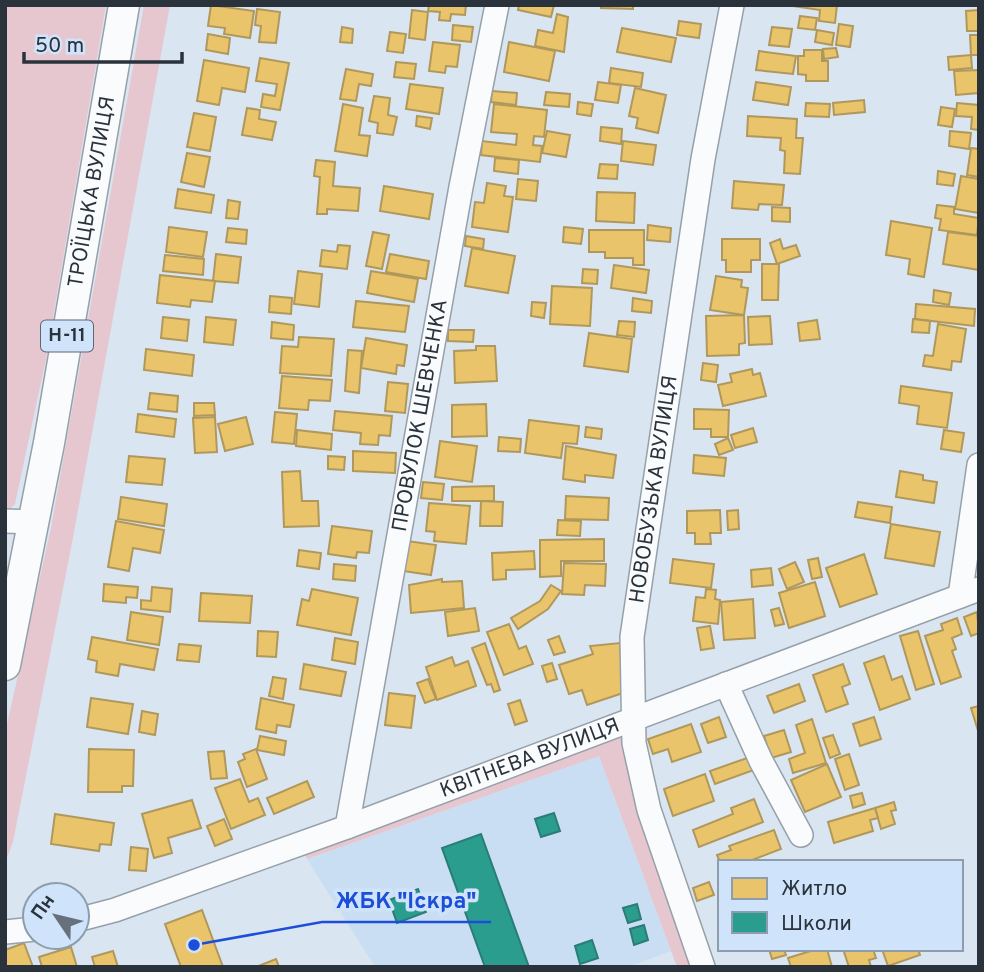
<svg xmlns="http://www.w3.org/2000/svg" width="984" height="972" font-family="Overpass,sans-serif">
  <rect width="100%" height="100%" fill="#d9e5f1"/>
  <polygon fill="#cadef3" points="599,756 671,951 628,967 375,967 307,859"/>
  <g fill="#e6c7cf">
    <polygon points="5,5 106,5 46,359 15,504 5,513"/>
    <polygon points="144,5 170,5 72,543 13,842 5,863 5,733 51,528"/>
    <polygon points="621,733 626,738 697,967 677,967 599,756 307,859 304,851"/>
  </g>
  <g fill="#e9c46a" stroke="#b0985c" stroke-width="2">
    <polygon points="211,5 254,11 250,38 224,34 225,28 208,26"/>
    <polygon points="429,5 466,5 465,15 451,14 450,21 439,20 440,12 428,11"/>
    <polygon points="519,5 554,5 551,17 518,10"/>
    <polygon points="601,5 633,5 633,9 601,8"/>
    <polygon points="786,5 837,5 835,23 819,21 820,10"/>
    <polygon points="257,9 280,12 276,43 259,42 261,26 255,25"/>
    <polygon points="412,10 428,12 425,40 409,38"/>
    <polygon points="979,10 979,31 967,31 966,11"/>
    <polygon points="557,14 568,17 564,52 535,46 538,30 553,33"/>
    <polygon points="800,16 817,18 815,30 798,28"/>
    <polygon points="679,21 701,24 699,38 677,35"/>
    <polygon points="839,24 853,26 850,47 836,45"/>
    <polygon points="453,25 473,27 471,42 452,40"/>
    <polygon points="342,27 353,29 352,43 340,42"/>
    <polygon points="772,27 792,29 789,47 769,45"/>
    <polygon points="622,28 676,38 671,62 617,52"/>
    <polygon points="817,30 834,33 832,45 815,42"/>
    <polygon points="390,32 406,34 403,53 387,51"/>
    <polygon points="208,34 230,38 228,54 206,50"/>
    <polygon points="970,35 979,35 979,55 971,55"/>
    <polygon points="433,42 460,45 457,67 446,66 445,73 429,71"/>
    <polygon points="509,42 555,51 549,81 504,72"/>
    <polygon points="836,48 838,57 824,59 823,49"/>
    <polygon points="804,50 822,50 822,61 828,61 828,81 806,81 806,75 798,74 798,56 804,56"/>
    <polygon points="759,51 796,56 793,74 756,70"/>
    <polygon points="971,55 972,68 949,70 948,57"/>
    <polygon points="260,58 289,63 280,110 261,107 263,94 275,96 277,84 256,81"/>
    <polygon points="204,60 249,68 245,92 222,88 219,105 197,101"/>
    <polygon points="396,62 416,64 414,79 394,77"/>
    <polygon points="611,68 643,73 641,87 609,83"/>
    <polygon points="346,69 373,74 371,86 359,84 356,101 340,99"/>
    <polygon points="979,70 979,93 956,95 954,71"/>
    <polygon points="598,82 621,85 618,103 595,100"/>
    <polygon points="756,82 791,87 788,105 753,100"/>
    <polygon points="410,84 443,88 439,114 406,109"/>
    <polygon points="635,88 666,95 658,133 636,128 638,118 629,116"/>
    <polygon points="492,91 517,93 516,105 491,102"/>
    <polygon points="546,92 570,94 569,107 544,105"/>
    <polygon points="374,96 390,98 388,115 397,117 393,135 377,133 378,123 369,121"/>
    <polygon points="864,100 865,112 834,115 833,103"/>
    <polygon points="578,102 593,104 591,116 577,114"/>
    <polygon points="806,103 830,104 829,117 805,116"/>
    <polygon points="957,103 979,105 979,130 971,129 972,117 956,116"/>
    <polygon points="343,104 363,108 359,135 370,136 367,156 335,151"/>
    <polygon points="494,104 547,110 544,137 534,136 533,145 542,146 540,162 481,155 482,141 516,145 517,134 491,132"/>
    <polygon points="941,107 955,109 952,127 938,125"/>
    <polygon points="247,108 260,110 259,119 276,122 272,140 242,135"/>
    <polygon points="194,113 216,117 210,151 187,147"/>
    <polygon points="417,116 432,118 430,129 416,126"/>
    <polygon points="748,116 797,119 796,138 803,138 800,174 784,173 785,151 780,150 781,138 747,136"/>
    <polygon points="601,127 622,129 621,144 600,141"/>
    <polygon points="547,131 570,135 566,157 542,153"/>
    <polygon points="950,131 971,133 969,149 949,146"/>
    <polygon points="623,141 656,145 653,165 621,161"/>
    <polygon points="971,148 979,149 979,177 967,175"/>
    <polygon points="187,153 210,157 204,187 181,182"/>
    <polygon points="495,158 519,160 518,174 494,171"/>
    <polygon points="316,160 335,162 333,186 360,188 358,211 327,209 327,214 317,214 320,177 314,176"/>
    <polygon points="600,164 618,165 617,179 598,178"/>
    <polygon points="938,171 955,174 953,186 937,184"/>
    <polygon points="961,176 979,179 979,213 955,209"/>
    <polygon points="518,179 538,181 536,201 516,199"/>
    <polygon points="734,181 784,185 782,205 759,204 758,210 732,208"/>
    <polygon points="487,183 506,186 504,196 513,197 508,232 472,227 475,202 484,203"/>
    <polygon points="384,186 433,194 429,219 380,211"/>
    <polygon points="178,189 214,195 211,213 175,208"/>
    <polygon points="597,192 635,193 634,223 596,221"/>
    <polygon points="228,200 240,202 238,219 226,218"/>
    <polygon points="937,205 954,207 954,214 979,218 977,235 939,230 941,219 935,218"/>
    <polygon points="772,207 790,208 790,222 772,221"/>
    <polygon points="891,221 932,228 924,277 908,274 910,259 886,255"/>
    <polygon points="648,225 671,228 670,242 647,240"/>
    <polygon points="169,227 207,232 203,257 166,252"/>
    <polygon points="564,227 583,229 581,244 563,242"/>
    <polygon points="228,228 247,230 246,244 226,242"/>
    <polygon points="589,230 644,230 644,265 633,265 633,258 605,258 605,252 589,252"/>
    <polygon points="373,232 389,235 382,269 366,266"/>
    <polygon points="948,232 979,236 979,270 943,264"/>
    <polygon points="466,236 484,239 483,249 465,246"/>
    <polygon points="722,239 760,239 760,260 751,260 751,272 726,272 726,260 722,260"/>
    <polygon points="780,239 783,249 796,245 800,256 777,264 770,243"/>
    <polygon points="338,245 350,246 347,269 320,266 322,250 337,252"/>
    <polygon points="472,248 515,256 508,293 465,286"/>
    <polygon points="216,254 241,257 238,283 213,281"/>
    <polygon points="390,254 429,261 426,279 386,272"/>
    <polygon points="165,255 204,259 203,275 163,271"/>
    <polygon points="762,264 779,264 778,300 762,300"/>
    <polygon points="614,265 649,270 646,293 611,288"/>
    <polygon points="583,269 598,270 597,284 582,283"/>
    <polygon points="298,271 322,274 319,307 294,304"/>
    <polygon points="371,271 418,279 414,302 367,293"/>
    <polygon points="160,275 215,281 212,302 191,300 190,307 157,303"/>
    <polygon points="716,276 742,280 741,287 748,288 744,315 710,310"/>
    <polygon points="552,286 592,288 590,326 550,324"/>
    <polygon points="934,290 951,293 949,305 933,302"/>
    <polygon points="270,296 292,298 291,314 269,312"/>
    <polygon points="633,298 652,301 651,313 632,311"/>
    <polygon points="356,301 409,306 405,332 353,327"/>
    <polygon points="532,302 546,303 544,318 531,316"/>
    <polygon points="916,304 975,309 974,326 915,319"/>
    <polygon points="744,315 745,343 739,344 739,355 707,356 706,316"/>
    <polygon points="770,316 772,344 749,345 748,317"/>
    <polygon points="163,317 189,320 187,341 161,338"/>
    <polygon points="206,317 236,320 233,345 204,342"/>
    <polygon points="913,319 930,321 929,333 912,332"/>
    <polygon points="817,320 820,339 800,341 798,323"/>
    <polygon points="619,321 635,322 634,337 617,335"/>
    <polygon points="272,322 294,325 293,340 271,338"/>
    <polygon points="938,324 966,329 961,362 952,361 951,370 923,366 925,355 933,356"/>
    <polygon points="448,330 474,330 473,342 448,341"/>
    <polygon points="589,333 632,339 628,372 584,366"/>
    <polygon points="299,337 334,339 331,376 280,373 282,346 298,347"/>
    <polygon points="366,338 407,345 404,366 397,365 396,374 361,368"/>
    <polygon points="476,346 495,346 497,381 455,383 454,351 476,350"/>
    <polygon points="146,349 194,355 192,376 144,370"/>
    <polygon points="348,350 362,351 359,393 345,391"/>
    <polygon points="703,363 718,365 716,382 701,380"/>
    <polygon points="752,369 753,375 760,373 766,396 723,406 718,385 732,382 730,374"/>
    <polygon points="282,376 332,380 330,401 309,400 308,410 279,408"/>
    <polygon points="388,382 408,384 405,413 385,411"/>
    <polygon points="901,386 952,393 947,428 917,424 919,406 899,403"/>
    <polygon points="150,393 178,396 177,412 148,409"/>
    <polygon points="194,403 214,403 215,415 194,416"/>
    <polygon points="486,404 487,436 452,437 452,405"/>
    <polygon points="694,409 729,410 728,437 711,437 711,429 694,429"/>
    <polygon points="335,411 392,416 390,436 379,435 378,445 360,444 361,433 333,430"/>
    <polygon points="275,412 297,414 294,444 272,442"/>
    <polygon points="138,414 176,419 174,437 136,432"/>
    <polygon points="215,417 217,452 195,453 193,418"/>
    <polygon points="246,417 253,444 225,451 218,424"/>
    <polygon points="529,420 579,426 577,444 563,443 561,458 525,453"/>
    <polygon points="586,427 602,429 601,439 585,437"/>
    <polygon points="753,428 757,442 735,448 731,435"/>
    <polygon points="297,430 332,434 331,450 296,446"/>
    <polygon points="944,430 964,433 961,452 941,449"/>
    <polygon points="499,437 521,439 520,452 498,451"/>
    <polygon points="728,438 733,450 719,455 715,444"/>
    <polygon points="440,441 477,446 472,482 435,477"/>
    <polygon points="566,446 616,455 613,478 585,475 585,482 563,479"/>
    <polygon points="353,451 396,453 395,473 353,471"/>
    <polygon points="694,455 726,458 724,476 693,473"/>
    <polygon points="129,456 165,459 162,485 126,482"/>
    <polygon points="328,456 345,457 344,470 328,469"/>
    <polygon points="300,471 302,501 318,501 319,526 284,527 282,472"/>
    <polygon points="900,471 923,475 923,480 937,482 934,503 896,497"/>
    <polygon points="423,482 444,484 442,500 421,498"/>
    <polygon points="494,486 494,501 452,501 452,487"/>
    <polygon points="566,496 609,498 608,520 565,519"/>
    <polygon points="121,497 167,504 164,526 118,519"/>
    <polygon points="481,501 503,502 502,526 480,526"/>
    <polygon points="858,502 892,507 890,523 855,517"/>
    <polygon points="429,503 470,506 466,544 434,541 435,532 426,531"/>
    <polygon points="720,510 721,533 710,533 711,544 695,544 695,533 687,533 687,511"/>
    <polygon points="738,510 739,529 728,530 727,511"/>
    <polygon points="558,520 581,521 580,536 557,535"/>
    <polygon points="116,521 164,530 160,553 133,548 129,571 108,567"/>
    <polygon points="891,524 940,532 934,566 885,558"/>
    <polygon points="332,526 372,531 369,553 357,552 356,558 328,554"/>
    <polygon points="604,539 604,561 561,561 561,576 540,577 540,540"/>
    <polygon points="407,541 436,545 431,575 403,571"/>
    <polygon points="299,550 321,553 319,569 297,566"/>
    <polygon points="534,551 535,569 506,570 506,579 493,580 492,553"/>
    <polygon points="864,554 877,594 840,607 826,568"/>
    <polygon points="818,558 822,577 812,579 808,560"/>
    <polygon points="673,559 714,564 711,588 670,583"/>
    <polygon points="795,562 804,582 787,589 779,569"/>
    <polygon points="564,563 606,564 605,586 585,585 584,595 562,594"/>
    <polygon points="334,564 356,566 355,581 333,579"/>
    <polygon points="771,568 773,585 752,587 751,570"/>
    <polygon points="442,579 442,582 462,581 464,608 411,613 409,585"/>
    <polygon points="815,582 825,616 789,628 779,593"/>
    <polygon points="104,584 138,587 137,598 126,597 126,603 103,601"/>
    <polygon points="551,585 561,591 548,609 518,629 511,618 540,601"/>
    <polygon points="152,587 172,589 170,612 141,609 141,600 151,601"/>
    <polygon points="312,589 358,598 351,635 297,625 302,599 309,601"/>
    <polygon points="706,589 716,590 715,599 720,600 718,624 693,621 696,597 705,598"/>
    <polygon points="201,593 252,596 250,623 199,621"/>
    <polygon points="753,599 755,638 724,640 721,602"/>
    <polygon points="475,608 479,631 448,636 445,612"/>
    <polygon points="779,608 784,624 775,626 771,610"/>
    <polygon points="131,612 163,617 159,645 127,640"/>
    <polygon points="977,612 979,633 971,636 964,617"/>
    <polygon points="957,618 962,634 952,638 956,649 952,651 961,677 941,684 925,636 943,630 941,624"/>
    <polygon points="509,624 519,649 526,646 533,664 504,675 487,632"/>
    <polygon points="710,626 714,648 701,650 697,628"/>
    <polygon points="258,631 278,632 276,657 257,656"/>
    <polygon points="918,631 934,684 916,690 900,636"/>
    <polygon points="559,636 565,652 554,655 548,640"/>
    <polygon points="92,637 158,649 154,670 120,664 118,676 96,672 97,661 88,659"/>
    <polygon points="335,638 358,642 355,664 332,660"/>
    <polygon points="485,643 500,690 494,692 491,684 487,685 472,648"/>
    <polygon points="620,643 623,693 587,705 582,690 569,694 559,665 593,654 590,646"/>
    <polygon points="179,644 201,646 199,662 177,660"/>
    <polygon points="884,656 892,680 902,676 910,699 880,710 864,663"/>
    <polygon points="452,657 455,666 468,661 476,686 437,700 426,667"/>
    <polygon points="552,663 557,679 547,682 542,666"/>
    <polygon points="304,664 346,672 341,696 300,689"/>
    <polygon points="843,664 850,684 842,687 848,704 826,712 813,675"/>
    <polygon points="273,677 286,679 283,699 269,696"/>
    <polygon points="428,679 436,699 425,703 417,683"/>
    <polygon points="799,684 805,701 774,713 767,696"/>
    <polygon points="389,693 415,696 411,728 385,725"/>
    <polygon points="91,698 133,704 128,734 87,727"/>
    <polygon points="261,698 294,705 290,727 277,725 276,733 256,729"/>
    <polygon points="520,700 527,721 515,725 508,704"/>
    <polygon points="979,706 979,734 971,708"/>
    <polygon points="142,711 158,714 155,735 139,732"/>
    <polygon points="719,717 726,737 708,743 701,724"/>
    <polygon points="874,717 881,739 860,746 853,724"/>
    <polygon points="812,719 826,763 793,773 789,759 805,753 796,725"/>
    <polygon points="691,724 701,752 672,762 668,749 653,754 648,739"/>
    <polygon points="784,730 791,752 771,758 764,736"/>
    <polygon points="833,735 840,754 830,758 823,738"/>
    <polygon points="260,736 286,741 284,755 257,750"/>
    <polygon points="89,749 134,750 133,786 122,786 122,792 88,792"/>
    <polygon points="256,749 267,779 247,787 238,762 245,759 243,754"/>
    <polygon points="224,751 227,778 211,779 208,752"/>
    <polygon points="849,754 859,785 845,790 835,759"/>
    <polygon points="750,757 754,770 715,784 710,771"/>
    <polygon points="827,764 841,797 805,812 791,780"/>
    <polygon points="705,774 714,801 673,816 664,789"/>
    <polygon points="240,779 249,802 258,798 265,815 231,829 215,788"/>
    <polygon points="307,781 314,797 274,814 267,798"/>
    <polygon points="862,793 865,804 853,808 850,796"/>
    <polygon points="754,799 763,822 699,847 693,830 733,814 731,808"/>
    <polygon points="192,800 201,828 168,838 172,853 154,858 142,814"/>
    <polygon points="894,802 896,810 891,811 895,824 881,829 875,808"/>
    <polygon points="875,808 878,818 870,820 873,831 834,843 828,822"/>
    <polygon points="55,814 114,823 111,845 100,844 99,851 51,844"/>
    <polygon points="224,819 232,839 215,846 207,826"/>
    <polygon points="774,830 781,849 747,862 720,862 717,855 731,850 729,846"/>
    <polygon points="131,847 148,849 146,871 129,870"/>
    <polygon points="709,882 714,895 697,901 693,888"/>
    <polygon points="202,910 223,967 181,967 165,924"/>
    <polygon points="24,943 33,967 5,967 5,950"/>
    <polygon points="71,947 77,967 42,967 39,957"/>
    <polygon points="769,949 784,949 786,955 772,959"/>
    <polygon points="817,949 827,949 832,967 791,967 788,958"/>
    <polygon points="843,949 873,949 876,958 869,960 871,967 849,967"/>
    <polygon points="882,949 918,949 920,955 888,966"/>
    <polygon points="113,951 118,967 95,967 92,957"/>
    <polygon points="276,959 279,967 256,967"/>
  </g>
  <g fill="#2a9d8f" stroke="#2a7d76" stroke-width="2">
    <polygon points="554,813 560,831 541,837 535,819"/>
    <polygon points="481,834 529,967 485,967 442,848"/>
    <polygon points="418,889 426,912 397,923 389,900"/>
    <polygon points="637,904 641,919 628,923 623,908"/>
    <polygon points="644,925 648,940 634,945 630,929"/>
    <polygon points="592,940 598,958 580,964 575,946"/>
  </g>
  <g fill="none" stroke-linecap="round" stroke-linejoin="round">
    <defs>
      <g id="minor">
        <polyline points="5,521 33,522"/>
        <polyline points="960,596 979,465"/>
        <polyline points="726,684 761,761 801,835"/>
        <path id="s1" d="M347,827L461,187L497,5"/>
        <path id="s2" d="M77,920L115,910L347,827L979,589"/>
        <polyline points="5,932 35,929"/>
        <path id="s3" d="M703,967L649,810L634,743L632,637L703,159L732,5"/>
      </g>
      <g id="major">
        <path id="s4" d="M5,665L49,443L124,5"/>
      </g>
    </defs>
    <use href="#minor" stroke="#96a0a9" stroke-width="26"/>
    <use href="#major" stroke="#96a0a9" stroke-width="33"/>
    <use href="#minor" stroke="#f9fbfd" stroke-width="23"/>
    <use href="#major" stroke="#f9fbfd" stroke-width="30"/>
  </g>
  <g text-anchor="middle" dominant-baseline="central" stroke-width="7" stroke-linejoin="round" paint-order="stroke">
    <rect fill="#cfe4fb" stroke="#5c6775" stroke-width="2" x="41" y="320.5" width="52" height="31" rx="5"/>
    <g font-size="19" font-weight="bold" fill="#2a323b">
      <text x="67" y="336">Н-11</text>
    </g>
    <g font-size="21" fill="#2a323b" stroke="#cfe4fb">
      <text stroke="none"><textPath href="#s4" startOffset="481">ТРОЇЦЬКА ВУЛИЦЯ</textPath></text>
      <text stroke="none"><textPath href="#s1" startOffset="418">ПРОВУЛОК ШЕВЧЕНКА</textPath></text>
      <text stroke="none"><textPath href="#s3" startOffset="490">НОВОБУЗЬКА ВУЛИЦЯ</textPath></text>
      <text stroke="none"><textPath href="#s2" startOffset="481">КВІТНЕВА ВУЛИЦЯ</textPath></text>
    </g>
  </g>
  <path fill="none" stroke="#1d4ed8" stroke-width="2.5" d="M194 945L322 922H491"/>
  <circle fill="#1d4ed8" stroke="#cfe4fb" stroke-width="2.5" cx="194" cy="945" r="7"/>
  <g font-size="23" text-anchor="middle" font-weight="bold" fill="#1d4ed8" stroke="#cfe4fb" stroke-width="7" stroke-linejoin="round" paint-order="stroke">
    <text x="406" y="908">ЖБК "Іскра"</text>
  </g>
  <rect width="984" height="972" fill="none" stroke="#2a323b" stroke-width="14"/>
  <rect x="718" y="860" width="245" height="91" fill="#cfe4fb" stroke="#8d9dae" stroke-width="2"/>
  <rect x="732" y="878" width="35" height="21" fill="#e9c46a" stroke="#8d9dae" stroke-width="2"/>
  <text x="781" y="895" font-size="21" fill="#2a323b">Житло</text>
  <rect x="732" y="912" width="35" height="21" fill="#2a9d8f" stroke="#8d9dae" stroke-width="2"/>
  <text x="781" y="930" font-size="21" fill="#2a323b">Школи</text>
  <g transform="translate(56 916) rotate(305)"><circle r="33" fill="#cfe4fb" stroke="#8d9dae" stroke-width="2"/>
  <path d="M0-5L12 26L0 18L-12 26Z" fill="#67717b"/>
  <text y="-10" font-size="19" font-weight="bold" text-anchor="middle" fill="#2a323b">Пн</text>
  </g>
  <path d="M24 52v10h158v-10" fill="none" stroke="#2a323b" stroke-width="3.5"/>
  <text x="35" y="52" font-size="21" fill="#2a323b" stroke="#cfe4fb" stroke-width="5" paint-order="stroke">50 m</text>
</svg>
